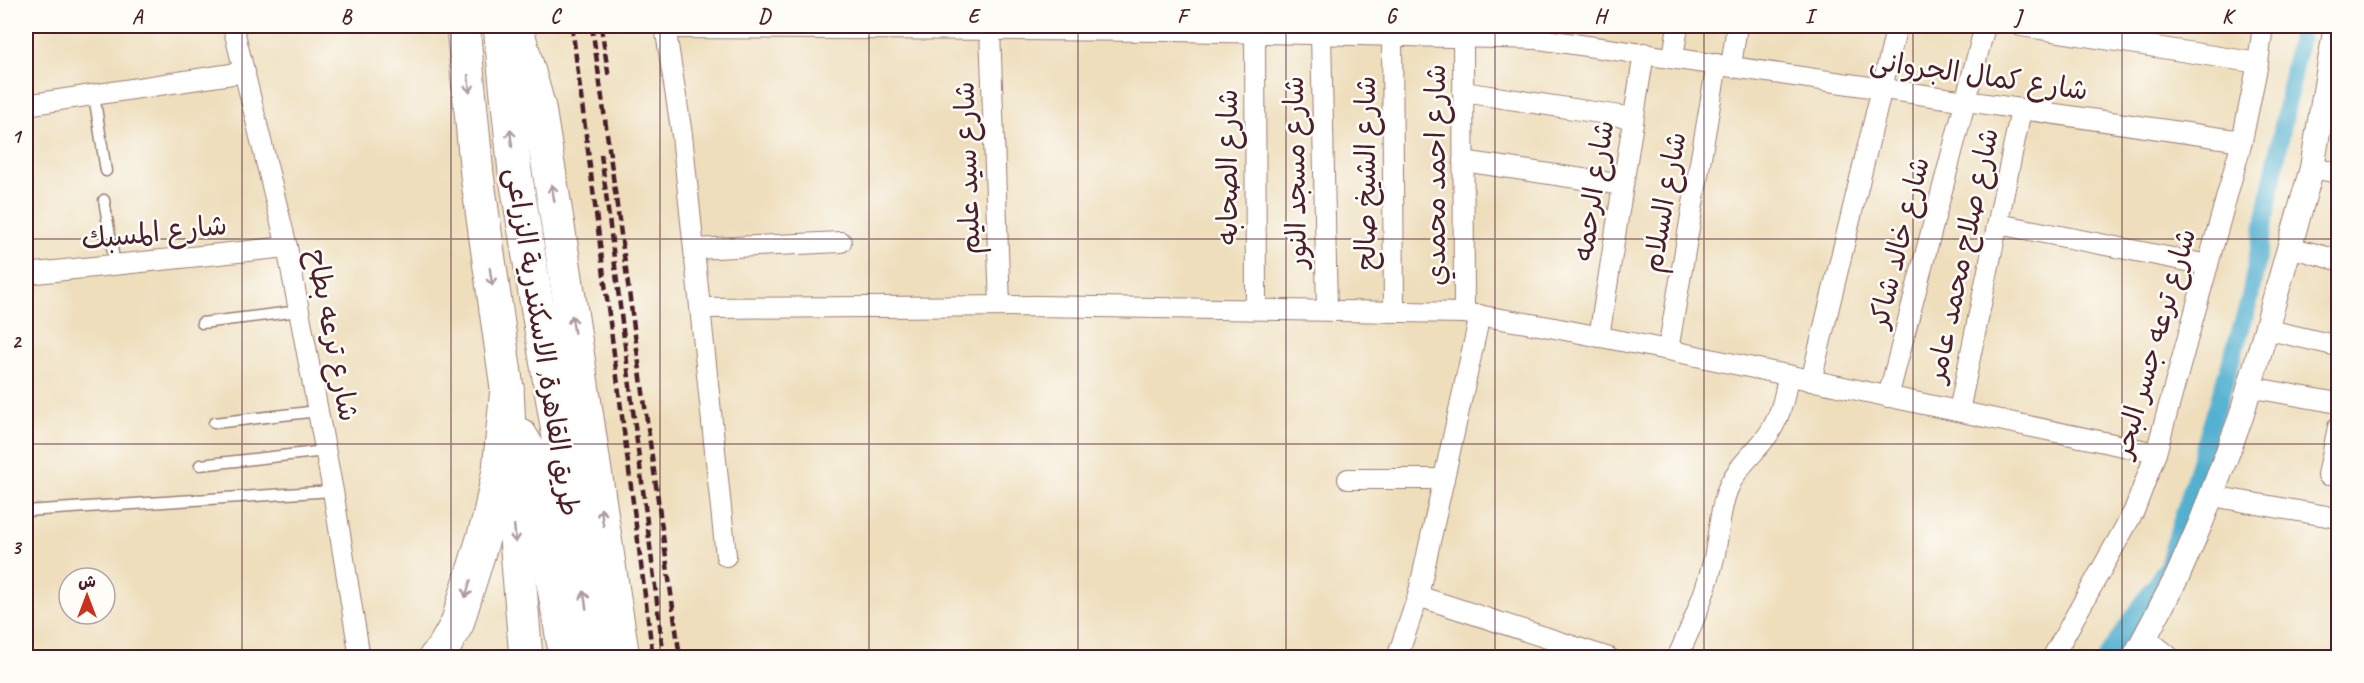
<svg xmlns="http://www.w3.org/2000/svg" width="2364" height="683" font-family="Caveat,'Playpen Sans Arabic',sans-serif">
  <rect width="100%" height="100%" fill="#fdfcf7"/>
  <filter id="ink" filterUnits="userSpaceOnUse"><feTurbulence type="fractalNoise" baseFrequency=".0167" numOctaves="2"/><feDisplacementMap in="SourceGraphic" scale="12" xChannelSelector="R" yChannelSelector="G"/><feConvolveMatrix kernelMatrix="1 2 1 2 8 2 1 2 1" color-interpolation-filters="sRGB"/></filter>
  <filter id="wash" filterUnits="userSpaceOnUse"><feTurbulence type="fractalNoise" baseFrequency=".008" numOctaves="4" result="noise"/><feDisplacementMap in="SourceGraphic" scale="24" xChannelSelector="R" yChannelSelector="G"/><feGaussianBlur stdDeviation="1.35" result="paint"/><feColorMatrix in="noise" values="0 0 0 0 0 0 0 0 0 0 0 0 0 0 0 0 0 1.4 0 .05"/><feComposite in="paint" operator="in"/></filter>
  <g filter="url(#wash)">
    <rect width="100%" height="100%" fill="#eedebc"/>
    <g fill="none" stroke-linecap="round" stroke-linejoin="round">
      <polyline stroke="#52b0d0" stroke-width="18" points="2106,658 2168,566 2249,302 2302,26"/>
    </g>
  </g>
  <g filter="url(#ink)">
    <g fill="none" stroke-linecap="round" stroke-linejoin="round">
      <defs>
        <g id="service">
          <polyline points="94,95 106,171"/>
          <polyline points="104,200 115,265"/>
          <polyline points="202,323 299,311"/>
          <polyline points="214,423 318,411"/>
          <polyline points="200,465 325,451"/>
          <polyline points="26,511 333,491"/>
        </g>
        <g id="minor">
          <polyline points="233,26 287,247 333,491 360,658"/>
          <polyline points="665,26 682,135 726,556"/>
          <polyline points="1255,26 1256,309"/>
          <polyline points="2021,26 2258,63"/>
          <polyline points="665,28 1175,31 1539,39 2242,141"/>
          <polyline points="990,29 1000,306"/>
          <polyline points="1321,34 1327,310"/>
          <polyline points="1392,35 1394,311"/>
          <polyline points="1463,37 1464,313"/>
          <polyline points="1673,57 1678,26"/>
          <polyline points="1731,66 1737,26"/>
          <polyline points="1463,92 1633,118"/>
          <polyline points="26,105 245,72"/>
          <polyline points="1463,161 1623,185"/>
          <polyline points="2312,168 2338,173"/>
          <polyline points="1998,224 2208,265"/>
          <polyline points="2289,247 2338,260"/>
          <polyline points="694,249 841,242"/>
          <polyline points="26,274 287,247"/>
          <polyline points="700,308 1036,306 1464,313 1544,326 1668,350 2156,453"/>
          <polyline points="2265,329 2338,346"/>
          <polyline points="1599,337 1644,53"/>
          <polyline points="1668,350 1717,64"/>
          <polyline points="1811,381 1897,26"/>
          <polyline points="2249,387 2338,403"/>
          <polyline points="1888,397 1985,26"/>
          <polyline points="1959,411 2021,110"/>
          <polyline points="2328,475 2338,427"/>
          <polyline points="1348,479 1444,479"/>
          <polyline points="2212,496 2338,518"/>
          <polyline points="1418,596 1609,658"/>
          <polyline points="2145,637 2171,658"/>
          <polyline points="1397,658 1418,596 1480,315"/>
          <path d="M1677,658C1692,626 1706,593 1714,558C1719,536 1719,512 1727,491C1736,466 1756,453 1770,432C1781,414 1785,396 1788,375"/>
          <polyline points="2052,658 2134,511 2156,453 2242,141 2258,63 2263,26"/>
        </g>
        <polyline id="tertiary" points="2134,658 2178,575 2202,520 2241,417 2312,168 2336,26"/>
        <g id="trunk">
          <polyline points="463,26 477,175 507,388 512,490 526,658"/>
          <polyline points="500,26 515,172 581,571 593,658"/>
          <polyline points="520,435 528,448 536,483 566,658"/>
        </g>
        <g id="motorway">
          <polyline points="516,26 539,108 562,251 623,658"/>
          <polyline points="435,658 443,649 457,624 489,519 499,470 507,388"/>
        </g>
      </defs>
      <use href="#service" stroke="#9c7e74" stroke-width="13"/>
      <use href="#minor" stroke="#9c7e74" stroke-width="22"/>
      <use href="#tertiary" stroke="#9c7e74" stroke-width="26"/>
      <use href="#trunk" stroke="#9c7e74" stroke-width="35"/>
      <use href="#motorway" stroke="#9c7e74" stroke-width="35"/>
      <use href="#service" stroke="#fff" stroke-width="10"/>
      <use href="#minor" stroke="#fff" stroke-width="20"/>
      <use href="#tertiary" stroke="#fff" stroke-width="24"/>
      <use href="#trunk" stroke="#fff" stroke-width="33"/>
      <use href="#motorway" stroke="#fff" stroke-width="33"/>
      <g stroke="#4a1f2b" stroke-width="4.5" stroke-dasharray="9 4.5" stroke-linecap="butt">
        <polyline points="572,26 653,658"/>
        <polyline points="592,26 680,658"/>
        <polyline points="601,26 609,78"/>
        <polyline points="601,154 664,658"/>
      </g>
    </g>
    <defs><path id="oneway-shaft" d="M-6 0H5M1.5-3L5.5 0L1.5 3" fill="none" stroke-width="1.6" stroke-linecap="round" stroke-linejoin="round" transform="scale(1.5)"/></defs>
    <g stroke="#ae9aa0">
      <use href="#oneway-shaft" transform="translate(469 84) rotate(84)"/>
      <use href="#oneway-shaft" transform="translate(511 138) rotate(-97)"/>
      <use href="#oneway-shaft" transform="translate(553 193) rotate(-99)"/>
      <use href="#oneway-shaft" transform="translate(491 277) rotate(82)"/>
      <use href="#oneway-shaft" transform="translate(573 324) rotate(-98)"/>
      <use href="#oneway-shaft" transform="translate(602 517) rotate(-98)"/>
      <use href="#oneway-shaft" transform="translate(515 534) rotate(85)"/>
      <use href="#oneway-shaft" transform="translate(468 589) rotate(108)"/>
      <use href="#oneway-shaft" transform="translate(585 600) rotate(-98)"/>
    </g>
  </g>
  <path fill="none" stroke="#4a1f2b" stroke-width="1.5" stroke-opacity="0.55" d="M242,26V658M451,26V658M660,26V658M869,26V658M1078,26V658M1286,26V658M1495,26V658M1704,26V658M1913,26V658M2122,26V658M26,239H2338M26,444H2338"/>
  <g text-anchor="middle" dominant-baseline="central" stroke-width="5" stroke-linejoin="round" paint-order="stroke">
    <g font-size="28" fill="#4a1f2b" stroke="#fdfcf7">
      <text transform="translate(1979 75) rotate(8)">شارع كمال الجروانى</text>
      <text transform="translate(1227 167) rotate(-90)">شارع الصحابه</text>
      <text transform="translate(967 168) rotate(-92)">شارع سيد عليم</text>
      <text transform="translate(1295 172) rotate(-91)">شارع مسجد النور</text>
      <text transform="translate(1365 173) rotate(-90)">شارع الشيخ صالح</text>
      <text transform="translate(1435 175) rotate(-90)">شارع احمد محمدي</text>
      <text transform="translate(1593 191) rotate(-81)">شارع الرحمه</text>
      <text transform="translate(1664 202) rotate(-80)">شارع السلام</text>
      <text transform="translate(154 232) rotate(-6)">شارع المسبك</text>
      <text transform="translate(1899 242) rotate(-76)">شارع خالد شاكر</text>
      <text transform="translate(1962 255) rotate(-78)">شارع صلاح محمد عامر</text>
      <text transform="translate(333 335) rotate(79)">شارع ترعه بطاح</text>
      <text transform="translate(543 342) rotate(81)">طريق القاهرة, الاسكندرية الزراعى</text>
      <text transform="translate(2154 343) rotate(-74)">شارع ترعه جسر البحر</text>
    </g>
  </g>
  <rect width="2364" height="683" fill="none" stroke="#fdfcf7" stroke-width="66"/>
  <g transform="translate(87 596)"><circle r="28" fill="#fdfcf7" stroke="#b5a4a5" stroke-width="1.5"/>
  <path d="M0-4.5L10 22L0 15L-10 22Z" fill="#c8321e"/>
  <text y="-9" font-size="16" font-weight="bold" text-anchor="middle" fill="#4a1f2b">ش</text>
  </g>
  <rect x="33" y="33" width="2298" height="617" fill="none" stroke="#4a1f2b" stroke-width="2"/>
  <g font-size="20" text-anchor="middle" font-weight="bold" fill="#4a1f2b">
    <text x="137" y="23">A</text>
    <text x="346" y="23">B</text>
    <text x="555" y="23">C</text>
    <text x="764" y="23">D</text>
    <text x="973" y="23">E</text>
    <text x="1182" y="23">F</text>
    <text x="1391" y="23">G</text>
    <text x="1600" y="23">H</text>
    <text x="1809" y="23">I</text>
    <text x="2018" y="23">J</text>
    <text x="2227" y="23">K</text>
    <text x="16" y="143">1</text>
    <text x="16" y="348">2</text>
    <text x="16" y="554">3</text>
  </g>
</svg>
